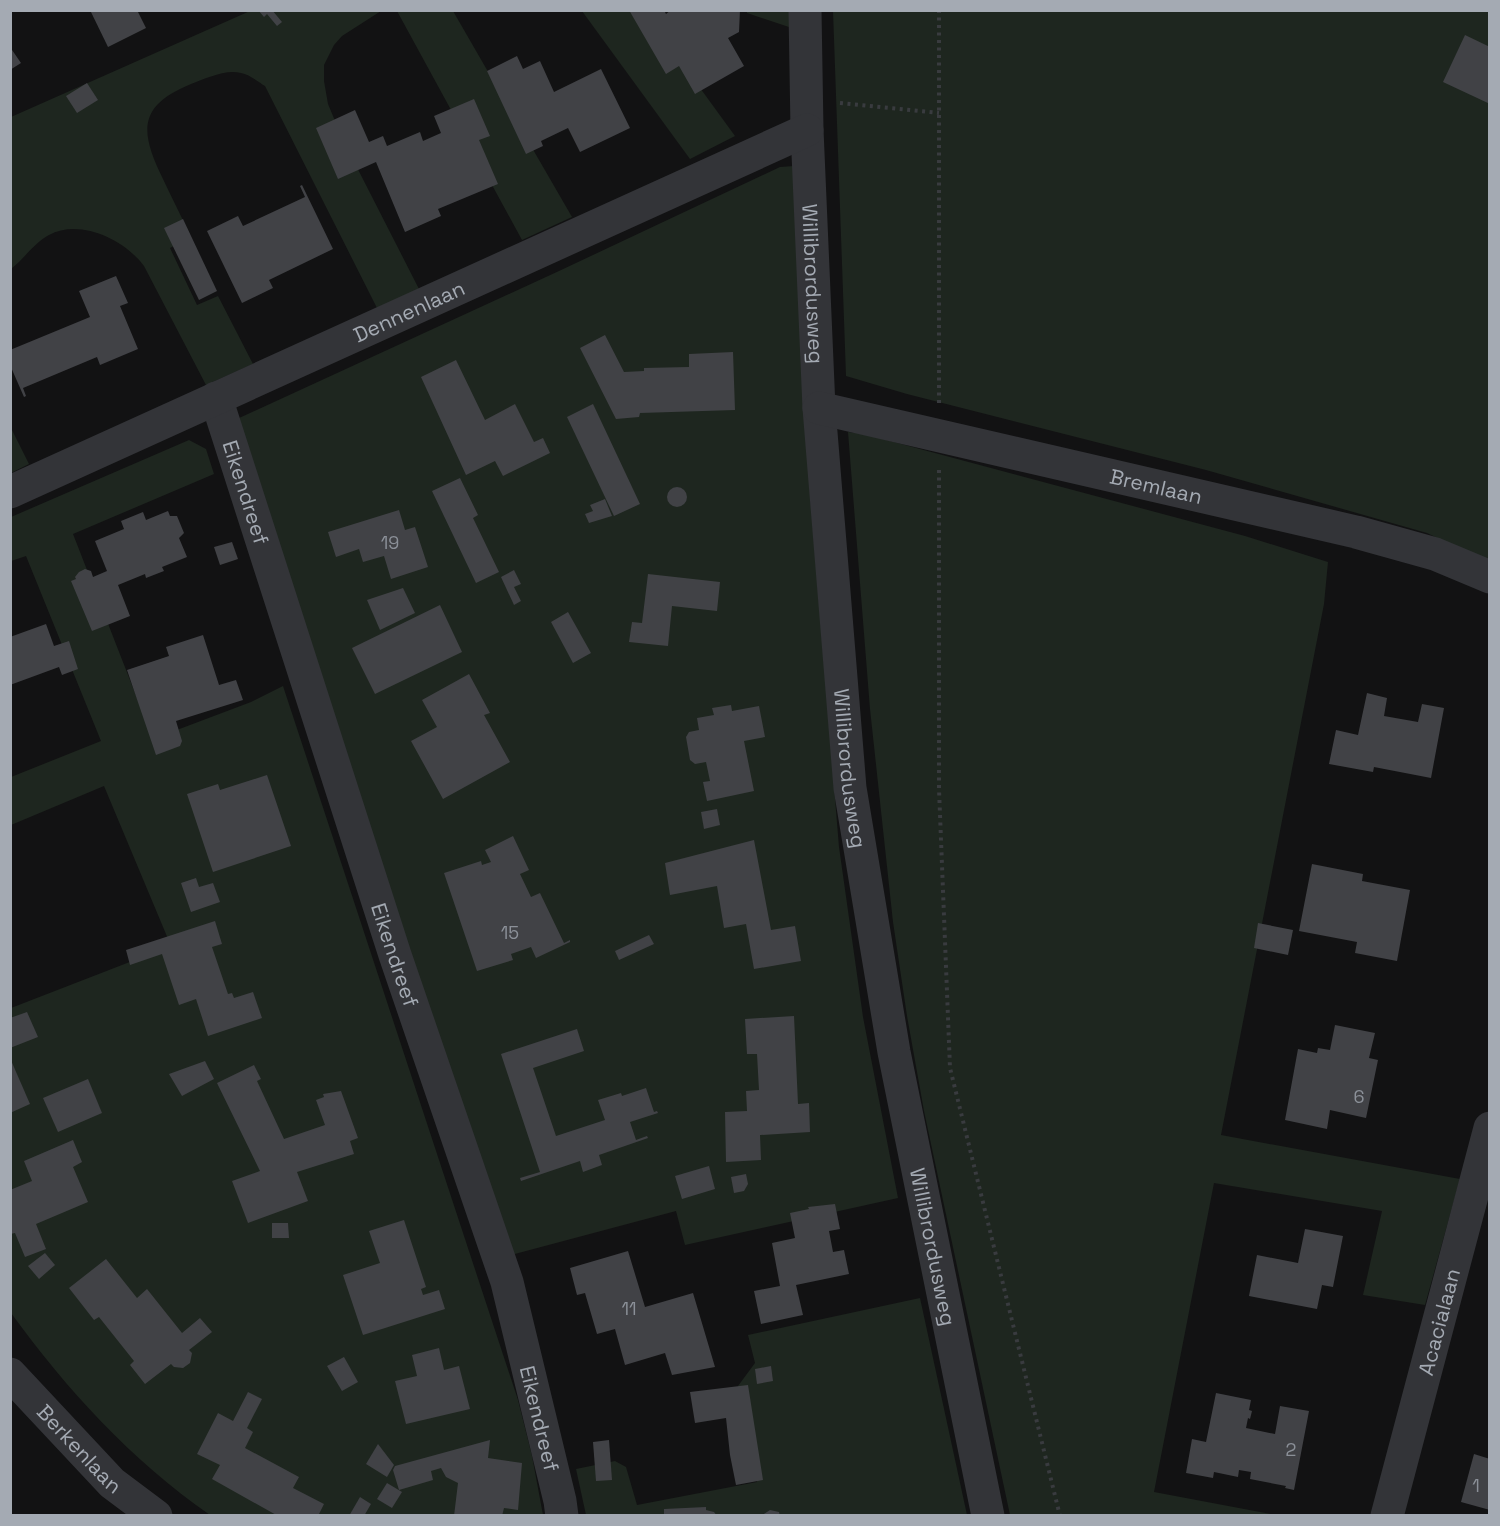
<svg xmlns="http://www.w3.org/2000/svg" width="1500" height="1526" font-family="'Space Grotesk',sans-serif">
  <rect width="100%" height="100%" fill="#121213"/>
  <g fill="#1e261f">
    <path d="M250,11H381L342,36L334,45L324,65V81L328,104L343,140L419,289L377,308L265,86C258,82 249,74 241,73C225,69 205,79 191,84C137,106 140,132 163,179C172,198 182,218 191,237L170,248L197,305L218,296L253,364L206,385L144,266C125,240 80,218 49,235C34,243 24,259 11,269V117Z"/>
    <polygon points="397,11 453,11 572,217 522,240"/>
    <polygon points="582,11 644,11 735,136 690,159"/>
    <polygon points="747,11 789,11 789,27 747,13"/>
    <polygon points="833,11 1489,11 1489,563 1427,533 1206,470 907,394 846,376"/>
    <polygon points="794,166 810,493 839,847 863,1017 898,1198 685,1245 676,1211 511,1255 333,720 237,419 559,271 780,167"/>
    <polygon points="10,426 29,464 11,473 10,473"/>
    <polygon points="848,432 864,434 1245,536 1328,562 1324,604 1221,1135 1460,1179 1425,1305 1363,1295 1382,1211 1214,1183 1154,1492 1276,1515 1010,1515 924,1111 907,1016 893,922 870,709"/>
    <path d="M189,440L206,449L214,474L73,534L153,739L251,702L283,686L518,1400L532,1456L543,1515H210C131,1460 67,1390 11,1313V1008L171,946L104,786L11,825V777L101,741L26,556L11,561V517Z"/>
    <polygon points="920,1298 967,1515 586,1515 576,1469 615,1461 626,1467 637,1505 757,1482 738,1386 755,1363 748,1335"/>
  </g>
  <g fill="#414246">
    <polygon points="90,10 137,10 146,28 108,47"/>
    <polygon points="258,10 272,10 282,22 277,26 267,14 264,17"/>
    <polygon points="629,10 664,10 666,14 671,10 740,10 739,32 728,38 744,66 695,94 679,66 666,74"/>
    <polygon points="1465,35 1490,47 1490,104 1443,82"/>
    <polygon points="10,47 21,63 10,70"/>
    <polygon points="517,56 523,69 540,61 554,92 601,69 630,128 580,152 568,128 541,141 543,146 526,154 487,71"/>
    <polygon points="87,83 98,100 77,113 66,96"/>
    <polygon points="474,99 490,136 479,140 498,184 438,209 441,216 405,232 376,162 338,179 316,128 355,110 369,142 383,136 387,146 420,132 423,141 441,133 434,116"/>
    <polygon points="302,185 333,249 269,280 273,288 242,303 207,231 238,216 243,226 305,197 300,186"/>
    <polygon points="183,219 217,291 199,300 164,228"/>
    <polygon points="116,276 128,303 120,306 138,349 100,365 97,357 23,388 26,396 24,397 10,365 10,350 90,317 79,291"/>
    <polygon points="605,335 624,372 644,371 644,368 689,367 689,354 733,352 735,410 640,413 639,417 616,419 580,348"/>
    <polygon points="456,360 485,420 515,404 534,442 543,438 550,453 503,476 495,461 466,475 421,377"/>
    <polygon points="593,404 640,504 614,516 567,417"/>
    <polygon points="460,478 478,515 473,518 499,572 476,583 432,491"/>
    <circle cx="677" cy="497" r="10"/>
    <polygon points="605,499 612,516 589,523 585,514 593,511 590,505"/>
    <polygon points="399,510 405,530 415,527 428,567 391,579 384,556 363,562 359,549 336,557 328,532"/>
    <polygon points="168,511 170,516 177,516 184,533 179,538 187,557 162,567 164,571 146,578 145,574 118,585 130,616 92,631 71,581 76,579 75,577 79,572 85,569 91,571 93,577 107,571 95,541 124,529 121,521 143,512 146,520"/>
    <polygon points="232,542 238,559 220,565 214,547"/>
    <polygon points="514,570 521,584 514,587 521,601 514,605 501,577"/>
    <polygon points="648,574 720,582 717,611 672,606 668,646 629,642 632,622 642,623"/>
    <polygon points="403,588 415,613 380,630 367,600"/>
    <polygon points="440,605 462,652 375,694 352,648"/>
    <polygon points="568,612 591,653 573,663 551,622"/>
    <polygon points="46,624 54,646 69,641 78,669 62,675 59,667 10,685 10,637"/>
    <polygon points="203,635 219,685 236,680 243,700 176,721 182,741 180,746 156,755 127,670 169,656 166,647"/>
    <polygon points="469,674 490,713 484,715 510,762 443,799 411,741 437,727 422,700"/>
    <polygon points="1367,693 1387,698 1384,716 1418,722 1422,704 1444,708 1431,778 1374,767 1373,772 1329,764 1336,730 1358,735"/>
    <polygon points="731,705 732,711 759,706 765,737 744,741 754,791 707,801 703,782 710,781 706,762 695,764 690,760 686,737 689,732 699,730 697,718 714,715 712,708"/>
    <polygon points="267,775 291,846 213,872 187,794 218,784 220,790"/>
    <polygon points="717,809 720,825 704,829 701,812"/>
    <polygon points="513,836 529,870 520,874 531,897 540,893 564,943 570,940 570,942 536,958 531,947 511,954 513,960 477,971 444,873 481,861 482,865 491,862 485,850"/>
    <polygon points="754,840 771,930 795,926 801,961 754,969 746,924 724,928 717,886 670,895 665,863"/>
    <polygon points="1312,864 1363,874 1362,881 1410,890 1397,961 1355,953 1357,942 1299,931"/>
    <polygon points="196,878 199,887 213,883 220,902 191,912 181,883"/>
    <polygon points="215,921 222,944 212,947 228,994 232,993 234,998 253,992 262,1018 208,1036 196,999 179,1005 162,954 130,965 126,950"/>
    <polygon points="1258,923 1293,930 1288,955 1254,948"/>
    <polygon points="649,935 654,944 619,960 615,951"/>
    <polygon points="27,1012 38,1037 10,1048 10,1018"/>
    <polygon points="794,1016 798,1104 809,1103 810,1132 760,1135 761,1160 726,1162 725,1112 747,1111 746,1091 759,1090 757,1054 747,1054 745,1019"/>
    <polygon points="1335,1025 1375,1033 1369,1058 1378,1060 1366,1118 1330,1110 1327,1129 1285,1120 1298,1049 1317,1053 1318,1048 1330,1050"/>
    <polygon points="577,1029 584,1051 533,1068 556,1136 605,1120 598,1100 621,1093 622,1096 646,1088 654,1112 657,1111 658,1113 630,1122 636,1140 647,1136 648,1138 599,1155 602,1165 583,1172 580,1161 521,1181 520,1178 540,1172 501,1054"/>
    <polygon points="10,1058 30,1104 10,1113"/>
    <polygon points="205,1061 214,1079 182,1096 169,1074"/>
    <polygon points="254,1065 261,1079 257,1081 284,1139 325,1125 316,1100 324,1097 323,1094 341,1091 358,1138 350,1141 354,1154 297,1172 308,1201 248,1223 232,1181 260,1171 217,1083"/>
    <polygon points="88,1079 102,1113 58,1132 43,1098"/>
    <polygon points="73,1140 82,1162 73,1167 88,1202 36,1224 46,1249 25,1257 15,1233 10,1234 10,1190 32,1181 24,1161"/>
    <polygon points="709,1166 715,1189 682,1199 675,1176"/>
    <polygon points="746,1174 748,1184 744,1191 734,1193 731,1177"/>
    <polygon points="835,1204 840,1229 829,1231 833,1252 844,1250 849,1274 796,1285 803,1315 761,1324 754,1291 780,1286 772,1243 795,1238 790,1213 809,1209 808,1207"/>
    <polygon points="404,1220 426,1287 421,1289 423,1295 439,1290 445,1309 363,1335 343,1275 380,1263 369,1231"/>
    <polygon points="272,1223 288,1223 289,1238 272,1238"/>
    <polygon points="1305,1229 1343,1236 1333,1287 1322,1285 1317,1309 1249,1296 1257,1255 1298,1263"/>
    <polygon points="628,1251 645,1307 693,1293 715,1367 672,1375 665,1353 625,1365 615,1329 597,1334 585,1293 577,1295 570,1268"/>
    <polygon points="45,1253 55,1265 39,1279 28,1266"/>
    <polygon points="106,1259 137,1298 147,1289 182,1333 200,1318 212,1332 189,1350 192,1353 190,1363 183,1368 174,1367 171,1364 145,1384 130,1365 134,1361 99,1317 94,1320 69,1288"/>
    <polygon points="439,1348 444,1370 459,1366 470,1409 406,1424 395,1381 417,1376 412,1355"/>
    <polygon points="344,1357 358,1382 342,1391 327,1366"/>
    <polygon points="771,1366 773,1381 757,1384 755,1369"/>
    <polygon points="748,1385 763,1480 736,1485 730,1455 726,1418 695,1423 690,1392"/>
    <polygon points="248,1392 262,1399 247,1428 253,1432 245,1448 299,1477 293,1488 324,1504 318,1516 278,1516 212,1479 220,1465 197,1454 218,1413 233,1421"/>
    <polygon points="1216,1393 1251,1400 1249,1410 1252,1411 1250,1419 1248,1418 1246,1428 1275,1434 1280,1406 1309,1411 1294,1490 1285,1488 1286,1486 1250,1479 1251,1472 1239,1470 1238,1477 1214,1472 1213,1478 1186,1473 1192,1439 1206,1442"/>
    <polygon points="490,1440 488,1458 522,1463 518,1510 504,1508 502,1516 454,1516 458,1483 446,1477 441,1468 431,1471 433,1480 399,1490 393,1470 395,1466"/>
    <polygon points="609,1440 612,1480 596,1481 593,1442"/>
    <polygon points="378,1444 394,1465 387,1477 366,1464"/>
    <polygon points="1474,1454 1490,1459 1490,1510 1461,1502"/>
    <polygon points="387,1483 402,1492 392,1508 377,1499"/>
    <polygon points="360,1497 371,1504 364,1516 349,1516"/>
    <polygon points="706,1507 706,1510 714,1512 717,1516 664,1516 664,1509"/>
    <polygon points="770,1510 779,1512 780,1516 761,1516"/>
  </g>
  <g fill="none" stroke-linecap="round" stroke-linejoin="round">
    <g stroke="#393b3f" stroke-width="4" stroke-dasharray="3 4.5" stroke-linecap="butt">
      <polyline points="840,103 939,113"/>
      <polyline points="939,403 939,10"/>
      <polyline points="939,470 939,789 950,1068 1060,1516"/>
    </g>
    <g stroke="#333438" stroke-width="33">
      <path id="s1" d="M805,10L807,130L819,408L850,788L894,1052L988,1516"/>
      <path id="s2" d="M216,398L395,955L507,1282L560,1501L562,1516"/>
      <path id="s3" d="M819,408L1356,532L1435,554L1490,577"/>
      <path id="s4" d="M10,492L807,130"/>
      <path id="s5" d="M10,1374L112,1483L156,1516"/>
      <path id="s6" d="M1387,1516L1490,1128"/>
    </g>
  </g>
  <g text-anchor="middle" dominant-baseline="central" stroke-width="6" stroke-linejoin="round" paint-order="stroke">
    <g font-size="18" fill="#8b9098">
      <text x="390" y="542">19</text>
      <text x="510" y="932">15</text>
      <text x="1359" y="1096">6</text>
      <text x="629" y="1308">11</text>
      <text x="1291" y="1449">2</text>
      <text x="1476" y="1485">1</text>
    </g>
    <g font-size="21" fill="#a4aab3" stroke="#0d0d0e">
      <text stroke="none"><textPath href="#s1" startOffset="274">Willibrordusweg</textPath></text>
      <text stroke="none"><textPath href="#s4" startOffset="438">Dennenlaan</textPath></text>
      <text stroke="none"><textPath href="#s3" startOffset="346">Bremlaan</textPath></text>
      <text stroke="none"><textPath href="#s2" startOffset="99">Eikendreef</textPath></text>
      <text stroke="none"><textPath href="#s1" startOffset="760">Willibrordusweg</textPath></text>
      <text stroke="none"><textPath href="#s2" startOffset="585">Eikendreef</textPath></text>
      <text stroke="none"><textPath href="#s1" startOffset="1246">Willibrordusweg</textPath></text>
      <text stroke="none"><textPath href="#s6" startOffset="201">Acacialaan</textPath></text>
      <text stroke="none"><textPath href="#s2" startOffset="1071">Eikendreef</textPath></text>
      <text stroke="none"><textPath href="#s5" startOffset="102">Berkenlaan</textPath></text>
    </g>
  </g>
  <rect width="1500" height="1526" fill="none" stroke="#a4aab3" stroke-width="24"/>
</svg>
